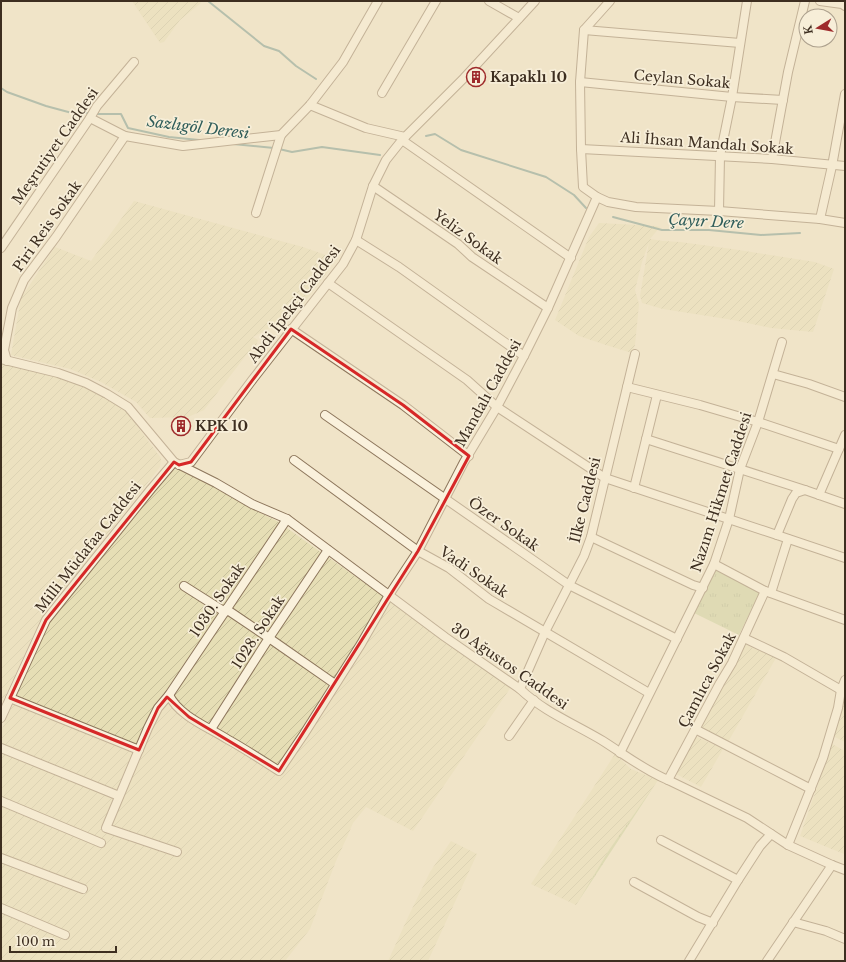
<svg xmlns="http://www.w3.org/2000/svg" width="846" height="962" font-family="'Libre Baskerville',serif">
  <defs>
    <pattern id="farmland-furrows" width="10" height="10" patternUnits="userSpaceOnUse"><rect width="10" height="10" fill="#e6deb5"/><path d="M-1 1l2-2M0 10L10 0M9 11l2-2" fill="none" stroke="#c6bf9b"/></pattern>
    <pattern id="grass-tufts" width="24" height="20" patternUnits="userSpaceOnUse"><rect width="24" height="20" fill="#c9cf9b"/><path d="M3 7l-1-3M5 7V3M7 7l1-3M15 17l-1-3M17 17v-4M19 17l1-3" fill="none" stroke="#aeb285"/></pattern>
  </defs>
  <rect width="100%" height="100%" fill="#f0e4c8"/>
  <g fill="url(#farmland-furrows)">
    <polygon points="132,1 200,1 201,3 180,20 164,42 160,43"/>
    <polygon points="134,201 303,247 334,258 328,271 305,302 278,323 253,337 258,340 255,348 247,354 204,410 188,417 150,418 136,402 101,382 70,369 11,355 21,298 55,247 91,261"/>
    <polygon points="599,223 656,226 660,227 650,239 663,241 680,242 732,249 815,262 834,269 813,332 771,328 733,320 663,309 642,303 640,296 649,242 642,262 635,290 639,304 635,345 632,353 609,346 579,336 555,320 564,298 589,237"/>
    <polygon points="1,363 56,376 101,394 125,410 161,458 160,467 40,621 1,705"/>
    <polygon points="182,469 254,510 277,521 511,687 413,831 366,807 353,823 348,835 336,861 310,929 285,961 1,961 1,731 46,628 90,570 162,480 172,470"/>
    <polygon points="744,644 776,658 728,742 699,727"/>
    <polygon points="845,700 845,742 833,736"/>
    <polygon points="695,736 723,749 701,787 676,774"/>
    <polygon points="832,744 845,751 845,851 844,854 800,836"/>
    <polygon points="615,754 631,769 658,780 609,850 576,905 531,884"/>
    <polygon points="451,841 477,854 428,961 388,961 409,915 430,872"/>
  </g>
  <g fill="url(#grass-tufts)">
    <polygon points="715,570 760,592 739,635 694,613"/>
    <polygon points="658,780 576,905 609,850"/>
  </g>
  <g fill="none" stroke-linecap="round" stroke-linejoin="round">
    <g stroke="#6f938a" stroke-width="2">
      <polyline points="208,1 264,46 279,51 296,66 316,79"/>
      <polyline points="1,88 7,92 46,106 72,113 89,113"/>
      <polyline points="96,114 121,114 128,128 169,137 199,140"/>
      <polyline points="426,136 435,134 461,150 546,177 574,195 586,208"/>
      <polyline points="233,144 274,148"/>
      <polyline points="279,149 292,152 322,147 380,155"/>
      <polyline points="613,217 662,230 709,230 761,235 800,233"/>
    </g>
    <defs>
      <g id="minor">
        <polyline points="489,1 519,18"/>
        <polyline points="610,1 584,30 580,82 581,149 583,187 597,197 608,202 636,207 719,211 820,219 845,223"/>
        <polyline points="820,1 842,4 845,6"/>
        <polyline points="584,30 740,43"/>
        <polyline points="580,82 732,97 783,100"/>
        <polyline points="382,93 436,1"/>
        <polyline points="310,105 366,128 405,137"/>
        <polyline points="90,118 125,136 183,146 281,135 310,105 343,62 378,1"/>
        <polyline points="402,140 571,258"/>
        <polyline points="581,149 772,159 845,166"/>
        <polyline points="772,159 788,72 805,1"/>
        <polyline points="373,186 458,244 472,257 548,308"/>
        <polyline points="719,211 720,156 732,97 747,1"/>
        <polyline points="256,213 281,135"/>
        <polyline points="820,219 832,166 845,94"/>
        <polyline points="356,240 399,267 524,356"/>
        <polyline points="1,248 90,118 97,106 134,62"/>
        <polyline points="328,283 467,380 497,407 605,478 777,535 845,558"/>
        <polyline points="291,329 403,405 469,456"/>
        <path d="M1,359L58,373L86,383L107,394L128,407L174,462L216,483L252,504L287,519L445,637L520,689C544,712 575,724 603,741C625,755 644,770 668,780L747,818L788,845L832,865L845,870"/>
        <polyline points="7,361 4,350 12,308 24,280 56,237 125,136"/>
        <polyline points="773,374 809,384 845,397"/>
        <polyline points="627,387 700,405 758,422 839,449"/>
        <polyline points="325,415 569,585 677,639"/>
        <polyline points="646,439 805,490 845,504"/>
        <polyline points="294,460 418,551 449,568 489,599 649,693"/>
        <polyline points="179,465 191,462 253,379 343,264 356,240 373,186 386,160 402,140 464,78 535,1"/>
        <polyline points="634,488 657,395"/>
        <polyline points="819,495 845,435"/>
        <polyline points="777,535 792,499 796,493 805,490"/>
        <polyline points="591,537 693,585 703,588"/>
        <polyline points="714,564 765,591 845,620"/>
        <polyline points="184,586 225,612"/>
        <polyline points="771,593 788,539"/>
        <polyline points="226,609 269,638 335,684"/>
        <polyline points="744,638 784,657 841,690"/>
        <polyline points="520,689 545,632 584,556 591,537 635,354"/>
        <path d="M169,695C179,716 208,727 227,739C245,749 262,760 279,771L304,734L361,644L389,595L418,551L464,462L497,407L524,356L548,308L597,197"/>
        <polyline points="10,698 139,750"/>
        <polyline points="1,718 46,620 151,489 174,462"/>
        <polyline points="211,729 269,638 328,550"/>
        <polyline points="695,729 811,789"/>
        <polyline points="509,736 534,700"/>
        <polyline points="1,748 119,796"/>
        <polyline points="620,753 714,564 729,519 740,469 758,422 782,342"/>
        <polyline points="668,780 720,683 732,663 765,591"/>
        <polyline points="1,801 101,843"/>
        <polyline points="661,840 738,880"/>
        <polyline points="788,845 823,758 838,708 841,690 845,680"/>
        <polyline points="177,852 106,828 148,728 158,708 169,695 287,519"/>
        <polyline points="1,858 83,889"/>
        <polyline points="634,882 698,917 713,923"/>
        <polyline points="1,908 65,935"/>
        <polyline points="793,922 826,931 845,939"/>
        <polyline points="689,961 738,880 760,846 771,834"/>
        <polyline points="767,961 832,865"/>
      </g>
    </defs>
    <use href="#minor" stroke="#8d765c" stroke-width="10"/>
    <use href="#minor" stroke="#faf1dc" stroke-width="8"/>
  </g>
  <path d="M0 0H846V962H0ZM291,329L403,405L469,456L418,551L279,771L189,717L167,697L158,708L139,750L10,698L46,620L174,462L179,465L191,462Z" fill="#f0e4c8" fill-opacity=".55" fill-rule="evenodd"/>
  <path fill="none" stroke="#d62828" stroke-width="3" stroke-linejoin="round" d="M291,329L403,405L469,456L418,551L279,771L189,717L167,697L158,708L139,750L10,698L46,620L174,462L179,465L191,462Z"/>
  <defs>
    <symbol id="building-ring" viewBox="-11 -11 22 22"><circle r="9.5" fill="#f7eed8" stroke="#9e2a2b" stroke-width="1.5"/><path d="M-4-6H4V6H1V3H-1V6H-4ZM-2.5-4.3h1.7v1.8h-1.7ZM.8-4.3h1.7v1.8H.8ZM-2.5-1h1.7V.8h-1.7ZM.8-1h1.7V.8H.8Z" fill="#9e2a2b"/></symbol>
  </defs>
  <g fill-rule="evenodd">
    <use href="#building-ring" x="465" y="66" width="22" height="22"/>
    <use href="#building-ring" x="170" y="415" width="22" height="22"/>
  </g>
  <g text-anchor="middle" dominant-baseline="central" stroke-width="3.5" stroke-linejoin="round" paint-order="stroke">
    <g font-size="14" font-weight="bold" fill="#3d2e20" stroke="#f7eed8" text-anchor="start">
      <text x="490" y="77">Kapaklı 10</text>
      <text x="195" y="426">KPK 10</text>
    </g>
    <g font-size="14" fill="#3d2e20" stroke="#f7eed8">
      <text transform="translate(682 79) rotate(5)">Ceylan Sokak</text>
      <text transform="translate(707 143) rotate(4)">Ali İhsan Mandalı Sokak</text>
      <text transform="translate(55 146) rotate(-55)">Meşrutiyet Caddesi</text>
      <text transform="translate(47 226) rotate(-55)">Piri Reis Sokak</text>
      <text transform="translate(468 237) rotate(36)">Yeliz Sokak</text>
      <text transform="translate(294 304) rotate(-53)">Abdi İpekçi Caddesi</text>
      <text transform="translate(488 393) rotate(-61)">Mandalı Caddesi</text>
      <text transform="translate(721 492) rotate(-72)">Nazım Hikmet Caddesi</text>
      <text transform="translate(585 500) rotate(-76)">İlke Caddesi</text>
      <text transform="translate(504 524) rotate(35)">Özer Sokak</text>
      <text transform="translate(88 547) rotate(-52)">Milli Müdafaa Caddesi</text>
      <text transform="translate(474 572) rotate(34)">Vadi Sokak</text>
      <text transform="translate(217 600) rotate(-56)">1030. Sokak</text>
      <text transform="translate(258 632) rotate(-57)">1028. Sokak</text>
      <text transform="translate(510 666) rotate(35)">30 Ağustos Caddesi</text>
      <text transform="translate(707 680) rotate(-62)">Çamlıca Sokak</text>
    </g>
    <g font-size="15" font-style="italic" fill="#2f5d5a" stroke="#f7eed8">
      <text transform="translate(198 127) rotate(7)">Sazlıgöl Deresi</text>
      <text transform="translate(706 221) rotate(3)">Çayır Dere</text>
    </g>
  </g>
  <rect width="846" height="962" fill="none" stroke="#3d2e20" stroke-width="4"/>
  <g transform="translate(818 28) rotate(259)"><circle r="19" fill="#f7eed8" stroke="#ada18e"/>
  <path d="M0-3L7 15L0 10L-7 15Z" fill="#9e2a2b"/>
  <text y="-6" font-size="11" font-weight="bold" text-anchor="middle" fill="#3d2e20">K</text>
  </g>
  <path d="M10 946v6h106v-6" fill="none" stroke="#3d2e20" stroke-width="2"/>
  <text x="16" y="946" font-size="12" fill="#3d2e20" stroke="#f7eed8" stroke-width="3" paint-order="stroke">100 m</text>
</svg>
